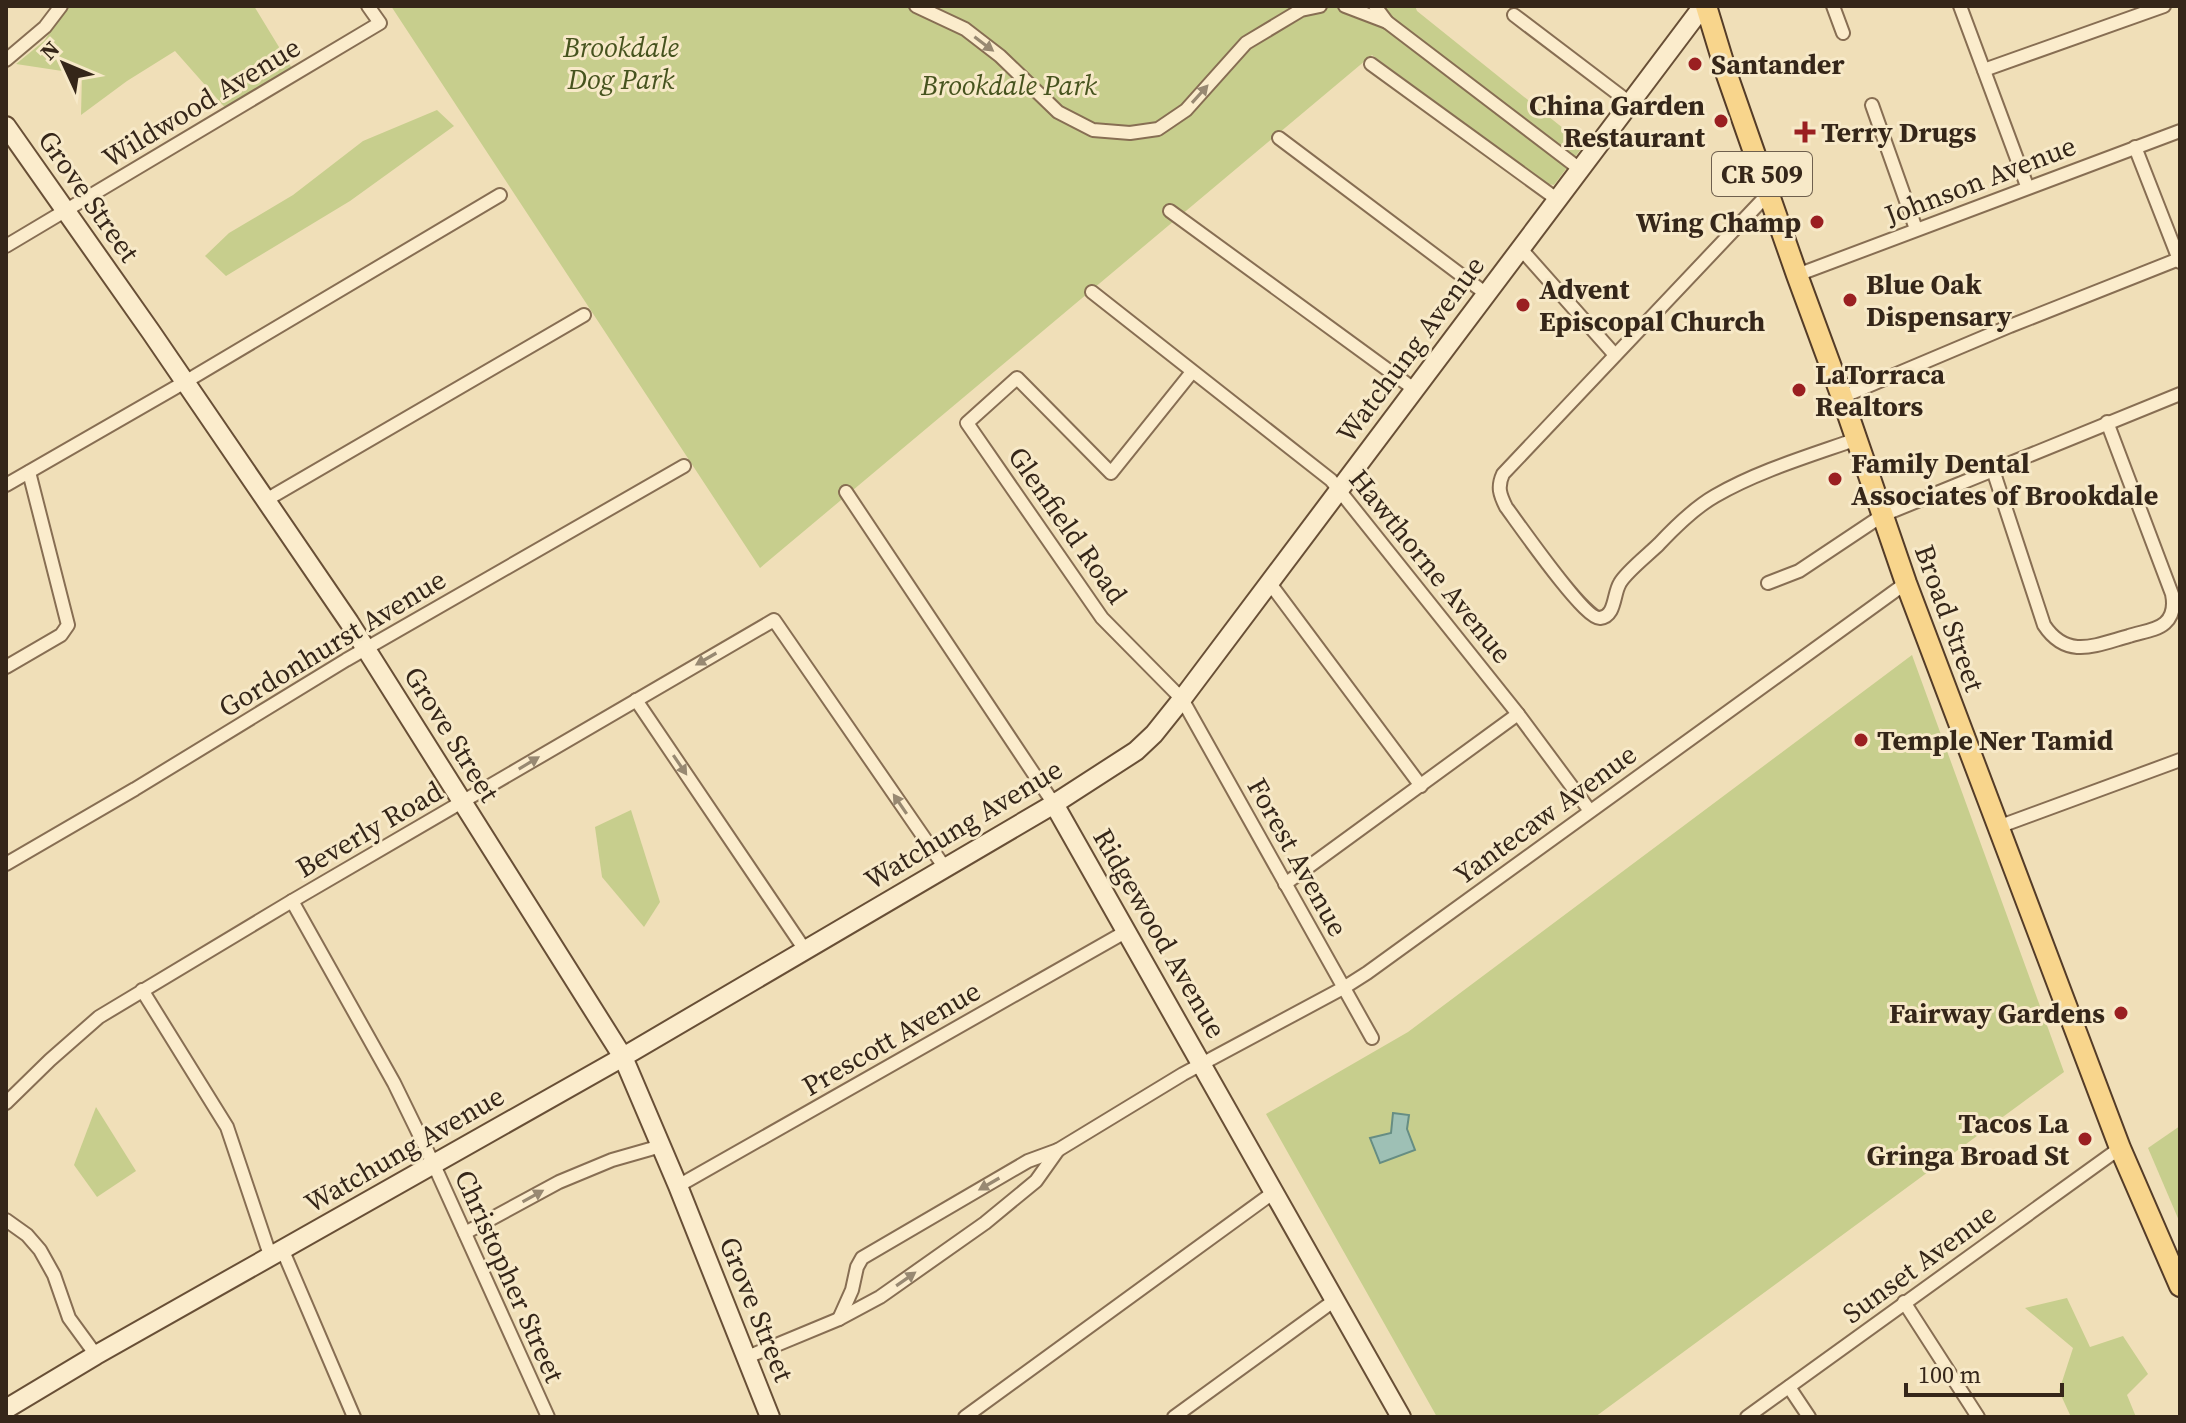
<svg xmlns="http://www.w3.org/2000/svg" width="2186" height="1423" font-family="'Source Serif 4',serif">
  <rect width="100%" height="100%" fill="#f0dfb8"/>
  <g fill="#c7ce8d">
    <polygon points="68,6 254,6 296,75 228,111 175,51 127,81 81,115 82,74 16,64 44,41"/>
    <polygon points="391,6 1415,6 1417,11 1584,145 1554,185 1548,184 1372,55 760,568"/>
    <polygon points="437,110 454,126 350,201 226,276 205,256 229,233 293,195 363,141"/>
    <polygon points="1912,655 2064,1072 1595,1417 1437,1417 1266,1114 1408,1032"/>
    <polygon points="631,810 660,902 644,927 602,877 595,827"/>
    <polygon points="96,1107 136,1171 97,1197 74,1165"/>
    <polygon points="2180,1126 2180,1223 2148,1148"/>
    <polygon points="2067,1298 2090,1347 2123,1336 2148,1374 2127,1395 2136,1417 2071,1417 2059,1391 2073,1348 2025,1308"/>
  </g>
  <polygon fill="#9ec0b5" stroke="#668d83" stroke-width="2" points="1393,1113 1409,1115 1407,1129 1415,1150 1380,1163 1370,1138 1391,1133"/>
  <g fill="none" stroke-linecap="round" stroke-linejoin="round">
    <defs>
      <g id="street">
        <polyline points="916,6 965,29 1000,56 1058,112 1093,130 1130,133 1158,129 1186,110 1246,43 1301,10 1320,6"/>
        <polyline points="1345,6 1387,22"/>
        <polyline points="1375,6 1387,22 1581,170"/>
        <polyline points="1833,6 1843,33"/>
        <polyline points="1960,6 2027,186"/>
        <polyline points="1514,15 1630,103"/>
        <polyline points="6,60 45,27 61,6"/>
        <polyline points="1371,64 1558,200"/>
        <polyline points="1984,70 2164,6"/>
        <polyline points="1872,105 1916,229"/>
        <polyline points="1279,138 1485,293 1485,296"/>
        <polyline points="2135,147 2180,262"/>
        <path d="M1768,194L1503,474C1497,487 1500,495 1506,507C1518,523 1585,620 1600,618C1616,616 1613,594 1620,583C1626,572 1649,554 1659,544C1675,527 1694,508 1715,496C1758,471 1809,456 1857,439"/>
        <polyline points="1170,211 1414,389"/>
        <polyline points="6,246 380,23 368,6"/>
        <polyline points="1521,249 1615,355"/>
        <polyline points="1797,275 2180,131"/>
        <polyline points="1092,292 1331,480 1518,714 1590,811"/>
        <polyline points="1192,372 1111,473 1017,378 967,423 1102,618 1182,699 1372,1038"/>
        <polyline points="1842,397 2010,326 2179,259"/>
        <path d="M1993,470L2044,625C2067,660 2096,645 2129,636C2140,632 2156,631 2165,623C2174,615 2174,604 2172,594L2107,422"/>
        <polyline points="6,485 185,382 500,195"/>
        <polyline points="846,492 1054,804"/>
        <polyline points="266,500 584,315"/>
        <polyline points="1269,582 1421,786"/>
        <polyline points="1768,583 1799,571 1883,515 2180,394"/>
        <polyline points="6,667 61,635 68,625 29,472"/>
        <polyline points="636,700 805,950"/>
        <polyline points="1998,827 2180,760"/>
        <polyline points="6,864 135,789 346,660 684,466"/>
        <polyline points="1285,884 1518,714"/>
        <polyline points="292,901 394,1083 434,1165 548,1417"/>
        <polyline points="142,990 227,1127 271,1258"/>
        <polyline points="6,1103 50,1060 99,1017 292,901 774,620 945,868"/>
        <polyline points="678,1186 1127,931"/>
        <polyline points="6,1220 27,1235 40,1250 54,1275 69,1318 96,1355"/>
        <polyline points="465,1233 559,1182 612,1160 661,1146"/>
        <polyline points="283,1251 354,1417"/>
        <polyline points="1904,1302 1978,1417"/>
        <polyline points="839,1319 852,1290 857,1267 862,1258 1028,1161 1058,1150 1183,1074 1345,987 1367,973 1906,583"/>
        <polyline points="745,1358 839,1319 880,1297 985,1223 1036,1181 1058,1150"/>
        <polyline points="1789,1387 1809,1417"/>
        <polyline points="965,1417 1274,1192"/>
        <polyline points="1174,1417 1335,1300"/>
        <polyline points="1747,1417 2120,1148"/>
      </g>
      <g id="secondary">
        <polyline points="6,126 151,332 349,622 623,1057 678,1186 770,1417"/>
        <polyline points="1054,804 1401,1417"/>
        <polyline points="6,1409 96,1355 623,1057 1054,804 1136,751 1154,734 1182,699 1703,6"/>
      </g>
      <polyline id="primary" points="1706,6 1727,75 1797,275 1842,397 1906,583 2120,1148 2180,1286"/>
    </defs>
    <use href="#street" stroke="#876e53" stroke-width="16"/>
    <use href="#secondary" stroke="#684f36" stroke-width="22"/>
    <use href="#primary" stroke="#543c28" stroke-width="24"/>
    <use href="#street" stroke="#fbeccc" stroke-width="12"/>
    <use href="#secondary" stroke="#fbeccc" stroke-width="18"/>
    <use href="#primary" stroke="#f8d58c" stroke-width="20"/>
  </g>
  <defs><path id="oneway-solid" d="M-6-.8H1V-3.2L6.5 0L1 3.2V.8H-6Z" transform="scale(2)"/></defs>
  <g fill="#988972">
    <use href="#oneway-solid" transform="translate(984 44) rotate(37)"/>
    <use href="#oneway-solid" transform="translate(1200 94) rotate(-48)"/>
    <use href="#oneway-solid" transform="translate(706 659) rotate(150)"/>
    <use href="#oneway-solid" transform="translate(529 763) rotate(-31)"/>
    <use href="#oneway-solid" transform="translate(680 765) rotate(56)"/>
    <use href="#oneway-solid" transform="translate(900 804) rotate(-124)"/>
    <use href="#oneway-solid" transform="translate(989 1184) rotate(150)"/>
    <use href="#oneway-solid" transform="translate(533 1196) rotate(-29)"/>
    <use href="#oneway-solid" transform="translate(906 1279) rotate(-35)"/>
  </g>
  <g fill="#9a1f21" stroke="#f7e9c8" stroke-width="3">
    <circle cx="1695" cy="64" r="8"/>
    <circle cx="1721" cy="121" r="8"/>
    <path d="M1801 120h8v8h8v8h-8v8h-8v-8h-8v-8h8z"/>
    <circle cx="1817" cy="222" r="8"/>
    <circle cx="1850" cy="300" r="8"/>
    <circle cx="1523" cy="305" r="8"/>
    <circle cx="1799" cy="390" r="8"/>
    <circle cx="1835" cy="479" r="8"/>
    <circle cx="1861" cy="740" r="8"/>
    <circle cx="2121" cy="1013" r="8"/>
    <circle cx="2085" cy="1139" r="8"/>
  </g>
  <g text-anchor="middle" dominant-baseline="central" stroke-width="6" stroke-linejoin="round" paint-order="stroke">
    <rect fill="#f7e9c8" stroke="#6f604e" stroke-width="2" x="1712" y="152" width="100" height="44" rx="6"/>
    <g font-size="26" font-weight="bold" fill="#352619">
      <text x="1762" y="174">CR 509</text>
    </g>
    <g font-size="28" font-style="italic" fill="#46531e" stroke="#f7e9c8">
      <text x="621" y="47">Brookdale<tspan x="621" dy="32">Dog Park</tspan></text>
      <text x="1009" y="85">Brookdale Park</text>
    </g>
    <g font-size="28" font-weight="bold" fill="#352619" stroke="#f7e9c8" text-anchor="start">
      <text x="1711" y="64">Santander</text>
      <text x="1705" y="105" text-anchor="end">China Garden<tspan x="1705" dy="32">Restaurant</tspan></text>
      <text x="1821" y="132">Terry Drugs</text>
      <text x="1801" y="222" text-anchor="end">Wing Champ</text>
      <text x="1866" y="284">Blue Oak<tspan x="1866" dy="32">Dispensary</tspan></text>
      <text x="1539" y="289">Advent<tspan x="1539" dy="32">Episcopal Church</tspan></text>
      <text x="1815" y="374">LaTorraca<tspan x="1815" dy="32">Realtors</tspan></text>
      <text x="1851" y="463">Family Dental<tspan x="1851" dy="32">Associates of Brookdale</tspan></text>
      <text x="1877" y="740">Temple Ner Tamid</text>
      <text x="2105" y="1013" text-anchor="end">Fairway Gardens</text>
      <text x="2069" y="1123" text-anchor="end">Tacos La<tspan x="2069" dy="32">Gringa Broad St</tspan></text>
    </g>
    <g font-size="28" fill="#352619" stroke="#f7e9c8">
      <text transform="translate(201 102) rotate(-31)">Wildwood Avenue</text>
      <text transform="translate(1980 180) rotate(-21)">Johnson Avenue</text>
      <text transform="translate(89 196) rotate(55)">Grove Street</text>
      <text transform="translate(1410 349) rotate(-53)">Watchung Avenue</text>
      <text transform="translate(1068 525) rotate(55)">Glenfield Road</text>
      <text transform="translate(1431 566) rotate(51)">Hawthorne Avenue</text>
      <text transform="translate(1950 618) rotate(70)">Broad Street</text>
      <text transform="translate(332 643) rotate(-31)">Gordonhurst Avenue</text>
      <text transform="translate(452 734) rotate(58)">Grove Street</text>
      <text transform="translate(1545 814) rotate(-36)">Yantecaw Avenue</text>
      <text transform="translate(963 824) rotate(-31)">Watchung Avenue</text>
      <text transform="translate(369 829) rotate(-30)">Beverly Road</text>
      <text transform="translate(1298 857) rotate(61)">Forest Avenue</text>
      <text transform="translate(1160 933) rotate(60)">Ridgewood Avenue</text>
      <text transform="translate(891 1038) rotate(-30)">Prescott Avenue</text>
      <text transform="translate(404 1149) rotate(-30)">Watchung Avenue</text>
      <text transform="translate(1919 1263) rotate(-36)">Sunset Avenue</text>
      <text transform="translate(510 1276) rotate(66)">Christopher Street</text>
      <text transform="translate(757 1309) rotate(68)">Grove Street</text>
    </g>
  </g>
  <rect width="2186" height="1423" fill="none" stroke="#352619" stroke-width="16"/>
  <g transform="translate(64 64) rotate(314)" stroke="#f7e9c8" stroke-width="6" paint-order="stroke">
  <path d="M0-6L14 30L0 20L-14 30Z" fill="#352619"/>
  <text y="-12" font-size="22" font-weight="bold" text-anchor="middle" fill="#352619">N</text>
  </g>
  <path d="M1906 1383v12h156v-12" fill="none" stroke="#352619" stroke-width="4"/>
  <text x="1918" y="1383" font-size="24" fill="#352619" stroke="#f7e9c8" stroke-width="6" paint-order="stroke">100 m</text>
</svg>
